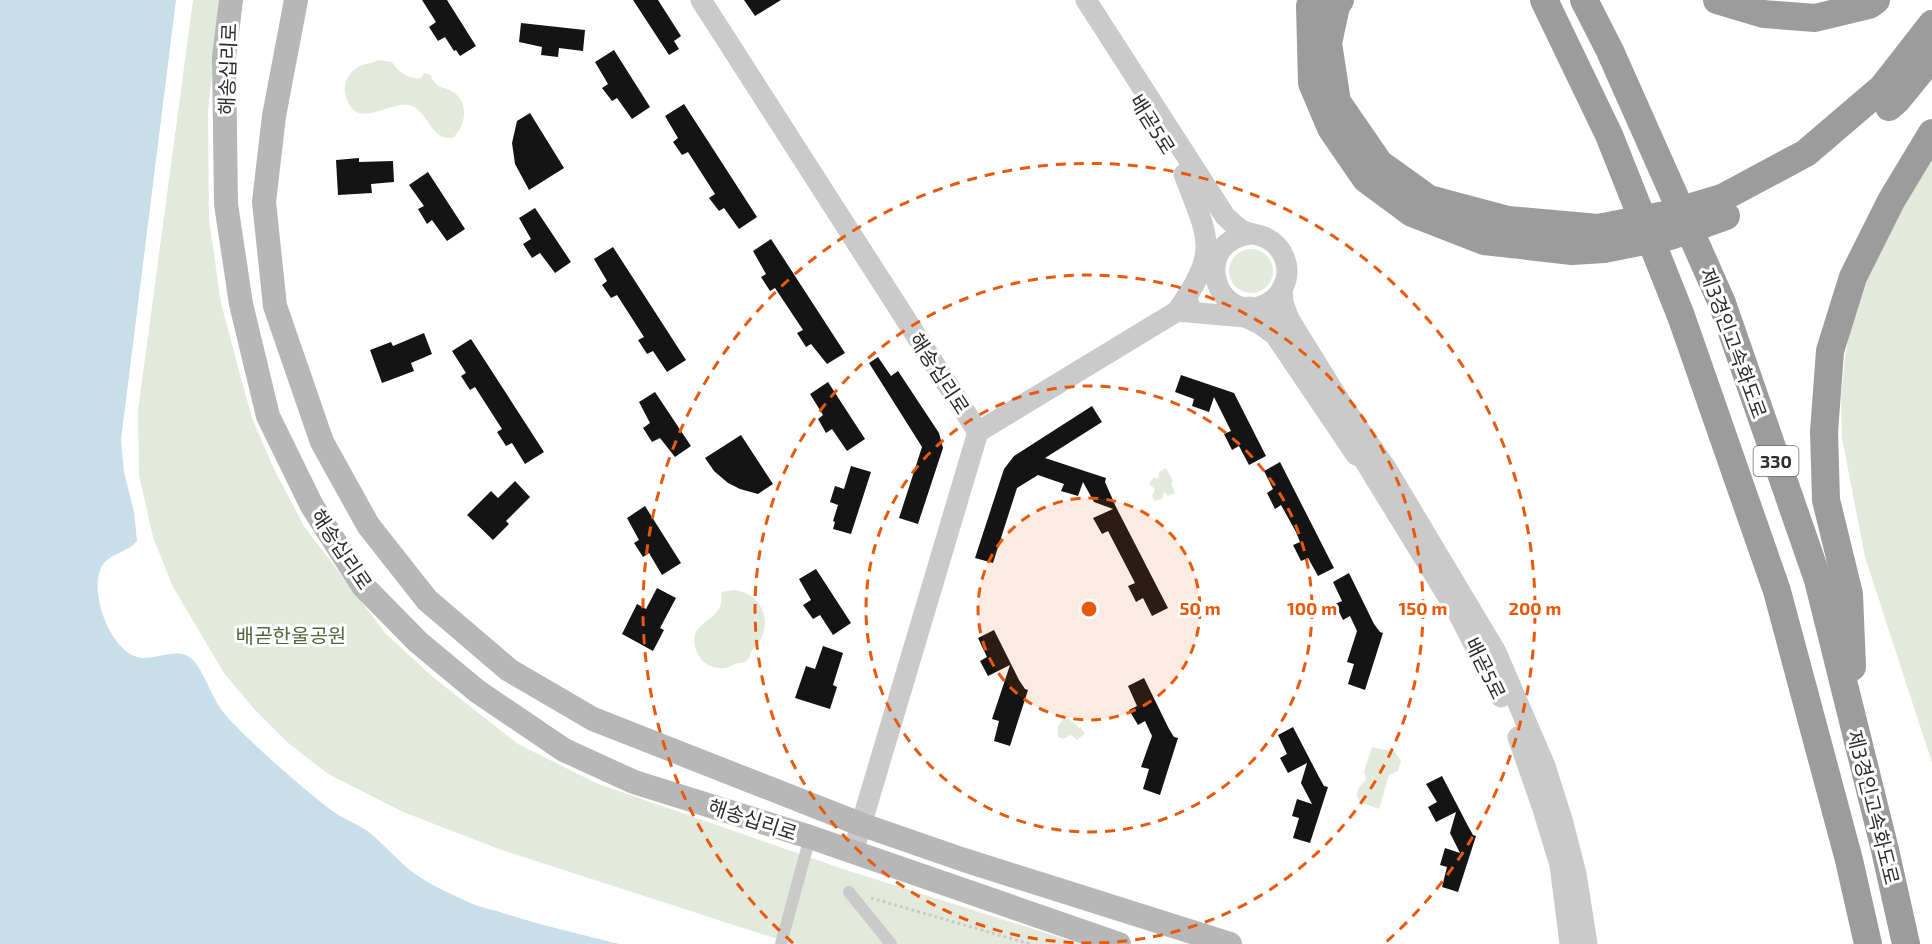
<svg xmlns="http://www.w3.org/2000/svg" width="1932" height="944" font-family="'Exo 2','Noto Sans KR',sans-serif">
  <rect width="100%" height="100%" fill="#fff"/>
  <g fill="#e4eadb">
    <polygon points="193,0 221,0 208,110 209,219 221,303 235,356 252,418 274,469 304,526 386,634 434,678 518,744 596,783 840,868 1081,944 793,944 499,849 403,812 328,774 287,742 254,709 224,673 173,587 153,537 139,475 138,411"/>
    <path d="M378,60L392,62C398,72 409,80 421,78L424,73L431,75C434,89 446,86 456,94C469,107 465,125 454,137C433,144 428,112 412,106C391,98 357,133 346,97C342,85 348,72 360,66C366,63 372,64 378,60Z"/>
    <polygon points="1932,160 1932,763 1865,557 1842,438 1841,398 1845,357 1858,287 1907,199"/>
    <circle cx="1251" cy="271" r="22"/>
    <polygon points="1166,468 1173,481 1171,483 1175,493 1168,496 1164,492 1162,499 1154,501 1152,496 1155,489 1149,484 1154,477 1157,479 1159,476 1159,472"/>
    <path d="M733,590C758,592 771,614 762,637C759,643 754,647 751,652C748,658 753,656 747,660C743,664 743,662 738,663C734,664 730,667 726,668C713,670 700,663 696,650C685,618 727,624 721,592Z"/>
    <polygon points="1064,716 1076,724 1079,728 1081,727 1085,734 1077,740 1071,735 1063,739 1058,737 1058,727"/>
    <polygon points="1372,747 1395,752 1401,761 1398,771 1389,775 1379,809 1360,802 1357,796 1358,789 1366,779 1364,771"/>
  </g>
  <path fill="#c8deea" d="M0,0H176L121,440L124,472L134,512L137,541C128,552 112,553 104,563C86,587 109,649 137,657C154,662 179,644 194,661C208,679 212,701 229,719C259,750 293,780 327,807C340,818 357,823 370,833C387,847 402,866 421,878C435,887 451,894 466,901C476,906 489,909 500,912C539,925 579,934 619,944H0Z"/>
  <g fill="#141414">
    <polygon points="422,0 447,0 476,46 460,56 456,50 454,51 445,37 438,41 429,27 436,22"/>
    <polygon points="633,0 658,0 681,36 674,41 679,49 669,55"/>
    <polygon points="744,0 781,0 755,16"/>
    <polygon points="521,23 585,30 583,51 559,48 558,57 541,55 542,47 519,42"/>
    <polygon points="614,50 650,107 632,119 617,98 612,101 602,88 608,84 595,62"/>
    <polygon points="684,104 757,217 739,229 724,208 719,211 709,198 715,194 688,152 682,155 673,142 678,138 665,116"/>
    <polygon points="530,113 564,168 529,190 515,164 512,143 517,121"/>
    <polygon points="359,158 359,162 393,161 394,182 371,184 372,193 338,195 336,160"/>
    <polygon points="428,172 465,229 447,241 432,220 427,224 418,209 424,206 409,185"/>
    <polygon points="535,208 571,262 555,273 540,253 532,258 523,244 531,239 519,218"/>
    <polygon points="771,239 845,353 827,364 811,344 806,347 797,333 803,330 775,288 770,291 761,277 766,274 753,251"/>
    <polygon points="613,247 686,360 667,372 653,351 647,354 638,340 644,337 617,295 611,298 602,285 607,281 594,259"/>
    <polygon points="424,333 432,354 411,363 414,371 382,383 370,350 391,342 393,346"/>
    <polygon points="471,339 544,452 525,464 512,443 506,446 497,432 502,429 475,387 470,390 461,376 466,373 452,351"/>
    <polygon points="878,357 891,376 898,371 939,433 943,448 918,524 899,518 922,447 869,363"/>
    <polygon points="1181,375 1234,393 1266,456 1249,465 1239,446 1232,450 1224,434 1231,431 1214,397 1209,412 1192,406 1194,399 1175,392"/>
    <polygon points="828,382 865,439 847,451 832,429 826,433 818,419 823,415 810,394"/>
    <polygon points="655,392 691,446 675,457 660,438 652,442 643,428 650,423 639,402"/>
    <polygon points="1092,406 1102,422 1045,458 1106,478 1105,482 1116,507 1168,608 1152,616 1143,598 1136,602 1128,586 1135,583 1108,531 1102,534 1093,518 1113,509 1094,502 1083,482 1078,496 1061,491 1064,484 1038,475 1017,488 993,563 975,558 1004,469 1014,456"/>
    <polygon points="741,435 773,484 758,494 740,489 728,483 714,471 705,458"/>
    <polygon points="1280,462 1334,568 1318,576 1308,558 1301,561 1293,545 1300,542 1296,532 1281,505 1275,509 1267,493 1273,489 1264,471"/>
    <polygon points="851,466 871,472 851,534 833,529 835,522 833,521 838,505 830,502 835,486 844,489"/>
    <polygon points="515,481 530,497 506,521 509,524 493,540 467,515 491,491 498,498"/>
    <polygon points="645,506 681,563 662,575 649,553 643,557 634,543 639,540 627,518"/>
    <polygon points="816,569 851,623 833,635 820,615 813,619 803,605 811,600 799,579"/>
    <polygon points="1349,573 1374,624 1380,632 1383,633 1365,690 1348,684 1354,664 1347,662 1357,631 1350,616 1343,620 1335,604 1342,601 1333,582"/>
    <polygon points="657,588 676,598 660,628 664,630 653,651 622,634 637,604 646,609"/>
    <polygon points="994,630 1019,680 1025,689 1028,690 1010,746 994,741 999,721 992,719 1010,665 988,676 980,661 987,657 978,638"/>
    <polygon points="823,646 843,653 833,685 837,687 830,709 795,698 806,666 815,669"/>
    <polygon points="1144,678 1169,729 1174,737 1178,738 1160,795 1143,789 1149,769 1141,767 1152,736 1145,721 1138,725 1129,710 1137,706 1128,686"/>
    <polygon points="1293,727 1319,777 1324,786 1328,787 1310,843 1293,838 1299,818 1292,816 1297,799 1312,804 1301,783 1307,763 1288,773 1280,758 1287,754 1278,735"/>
    <polygon points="1442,776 1468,826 1473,835 1476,836 1458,892 1442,887 1447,867 1440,865 1445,848 1460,853 1450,833 1456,812 1436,822 1428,807 1437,802 1426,784"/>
  </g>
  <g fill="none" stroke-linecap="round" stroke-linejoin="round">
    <polyline stroke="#cacaca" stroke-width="3" stroke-dasharray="3 3" stroke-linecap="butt" points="871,898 1030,944"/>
    <g stroke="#cacaca" stroke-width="12">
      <polyline points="849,892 891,944"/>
      <polyline points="781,944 810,837"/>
    </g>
    <g stroke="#cacaca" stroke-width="21">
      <polyline points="701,0 978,432 853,852"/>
      <path d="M1086,0L1225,216C1230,221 1236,227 1243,231C1250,234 1257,234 1264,237C1283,245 1293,268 1283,287C1279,296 1273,301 1264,305C1218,326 1188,244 1250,234"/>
      <path d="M1184,174C1209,240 1220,250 1177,311L1245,317L1260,324L1275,335L1356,455"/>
      <polyline points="1282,289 1283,303 1289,319 1341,403 1386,468 1496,652 1545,766 1563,823 1576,874 1587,944"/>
      <polyline points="1250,307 1269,317 1291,344"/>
      <polyline points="978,432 1189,304"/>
      <polyline points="1353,442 1458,613 1501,697"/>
      <polyline points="1518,737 1543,809 1560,865 1570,944"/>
    </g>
    <g stroke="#b7b7b7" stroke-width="24">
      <polyline points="231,0 224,57 226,204 241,304 268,416 312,506 363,586 418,642 477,691 564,750 634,782 810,837 1119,944"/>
      <polyline points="296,0 274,116 264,202 275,306 322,442 368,525 427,600 509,670 593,719 860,824 964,860 1230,944"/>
    </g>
    <g stroke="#9c9c9c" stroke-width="28">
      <polyline points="1312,0 1310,6 1312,83 1331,128 1366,179 1412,213 1484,241 1572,251 1604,249"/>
      <polyline points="1340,0 1336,6 1328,43 1337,102 1379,163 1429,199 1508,220 1598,228"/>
      <polyline points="1544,0 1609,135 1681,316 1777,591 1849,860 1868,944"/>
      <polyline points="1584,0 1610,51 1722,303 1818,580 1885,850 1906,944"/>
      <polyline points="1717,0 1764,14 1815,18 1869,5 1876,0"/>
      <polyline points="1889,107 1897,100 1932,57"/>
      <polyline points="1722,198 1806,153 1882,88 1932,24"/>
      <polyline points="1852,667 1849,594 1826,500 1824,432 1830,351 1853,277 1891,201 1932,133"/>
    </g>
    <g stroke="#9c9c9c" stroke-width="28">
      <polyline points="1598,228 1665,215 1722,198"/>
      <polyline points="1604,249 1670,236 1726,216"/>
    </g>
  </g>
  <circle cx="1089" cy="609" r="111" fill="#e8590c" fill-opacity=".12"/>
  <g fill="none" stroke="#e8590c" stroke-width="3" stroke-dasharray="10 8">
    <circle cx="1089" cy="609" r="111"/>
    <circle cx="1089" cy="609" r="223"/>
    <circle cx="1089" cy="609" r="334"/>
    <path d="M793 943A446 446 0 1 1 1385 943"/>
  </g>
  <g text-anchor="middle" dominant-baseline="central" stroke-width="6" stroke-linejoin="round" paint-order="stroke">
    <rect fill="#fff" stroke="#6c6c6c" stroke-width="1.5" x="1753.5" y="446" width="45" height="30" rx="4.5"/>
    <g font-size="18" font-weight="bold" fill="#2d2d2d">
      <text x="1776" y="461">330</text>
    </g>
    <g font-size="20" fill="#2d2d2d" stroke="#fff">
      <text transform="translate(227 69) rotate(-88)">해송십리로</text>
      <text transform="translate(1153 124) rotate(58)">배곧5로</text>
      <text transform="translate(1734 343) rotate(70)">제3경인고속화도로</text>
      <text transform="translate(940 373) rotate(57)">해송십리로</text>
      <text transform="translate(342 549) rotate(56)">해송십리로</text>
      <text transform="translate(1486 668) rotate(64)">배곧5로</text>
      <text transform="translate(1874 807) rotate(76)">제3경인고속화도로</text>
      <text transform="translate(753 819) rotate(18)">해송십리로</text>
    </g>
    <g font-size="20" fill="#52673c" stroke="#fff">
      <text x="291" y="635">배곧한울공원</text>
    </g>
  </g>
  <circle cx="1089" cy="609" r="9" fill="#e8590c" stroke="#fff" stroke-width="3"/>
  <g font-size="18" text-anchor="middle" font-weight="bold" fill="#e8590c" stroke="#fff" stroke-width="6" stroke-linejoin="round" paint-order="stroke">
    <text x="1200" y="615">50 m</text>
    <text x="1312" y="615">100 m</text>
    <text x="1423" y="615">150 m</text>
    <text x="1535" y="615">200 m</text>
  </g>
</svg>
